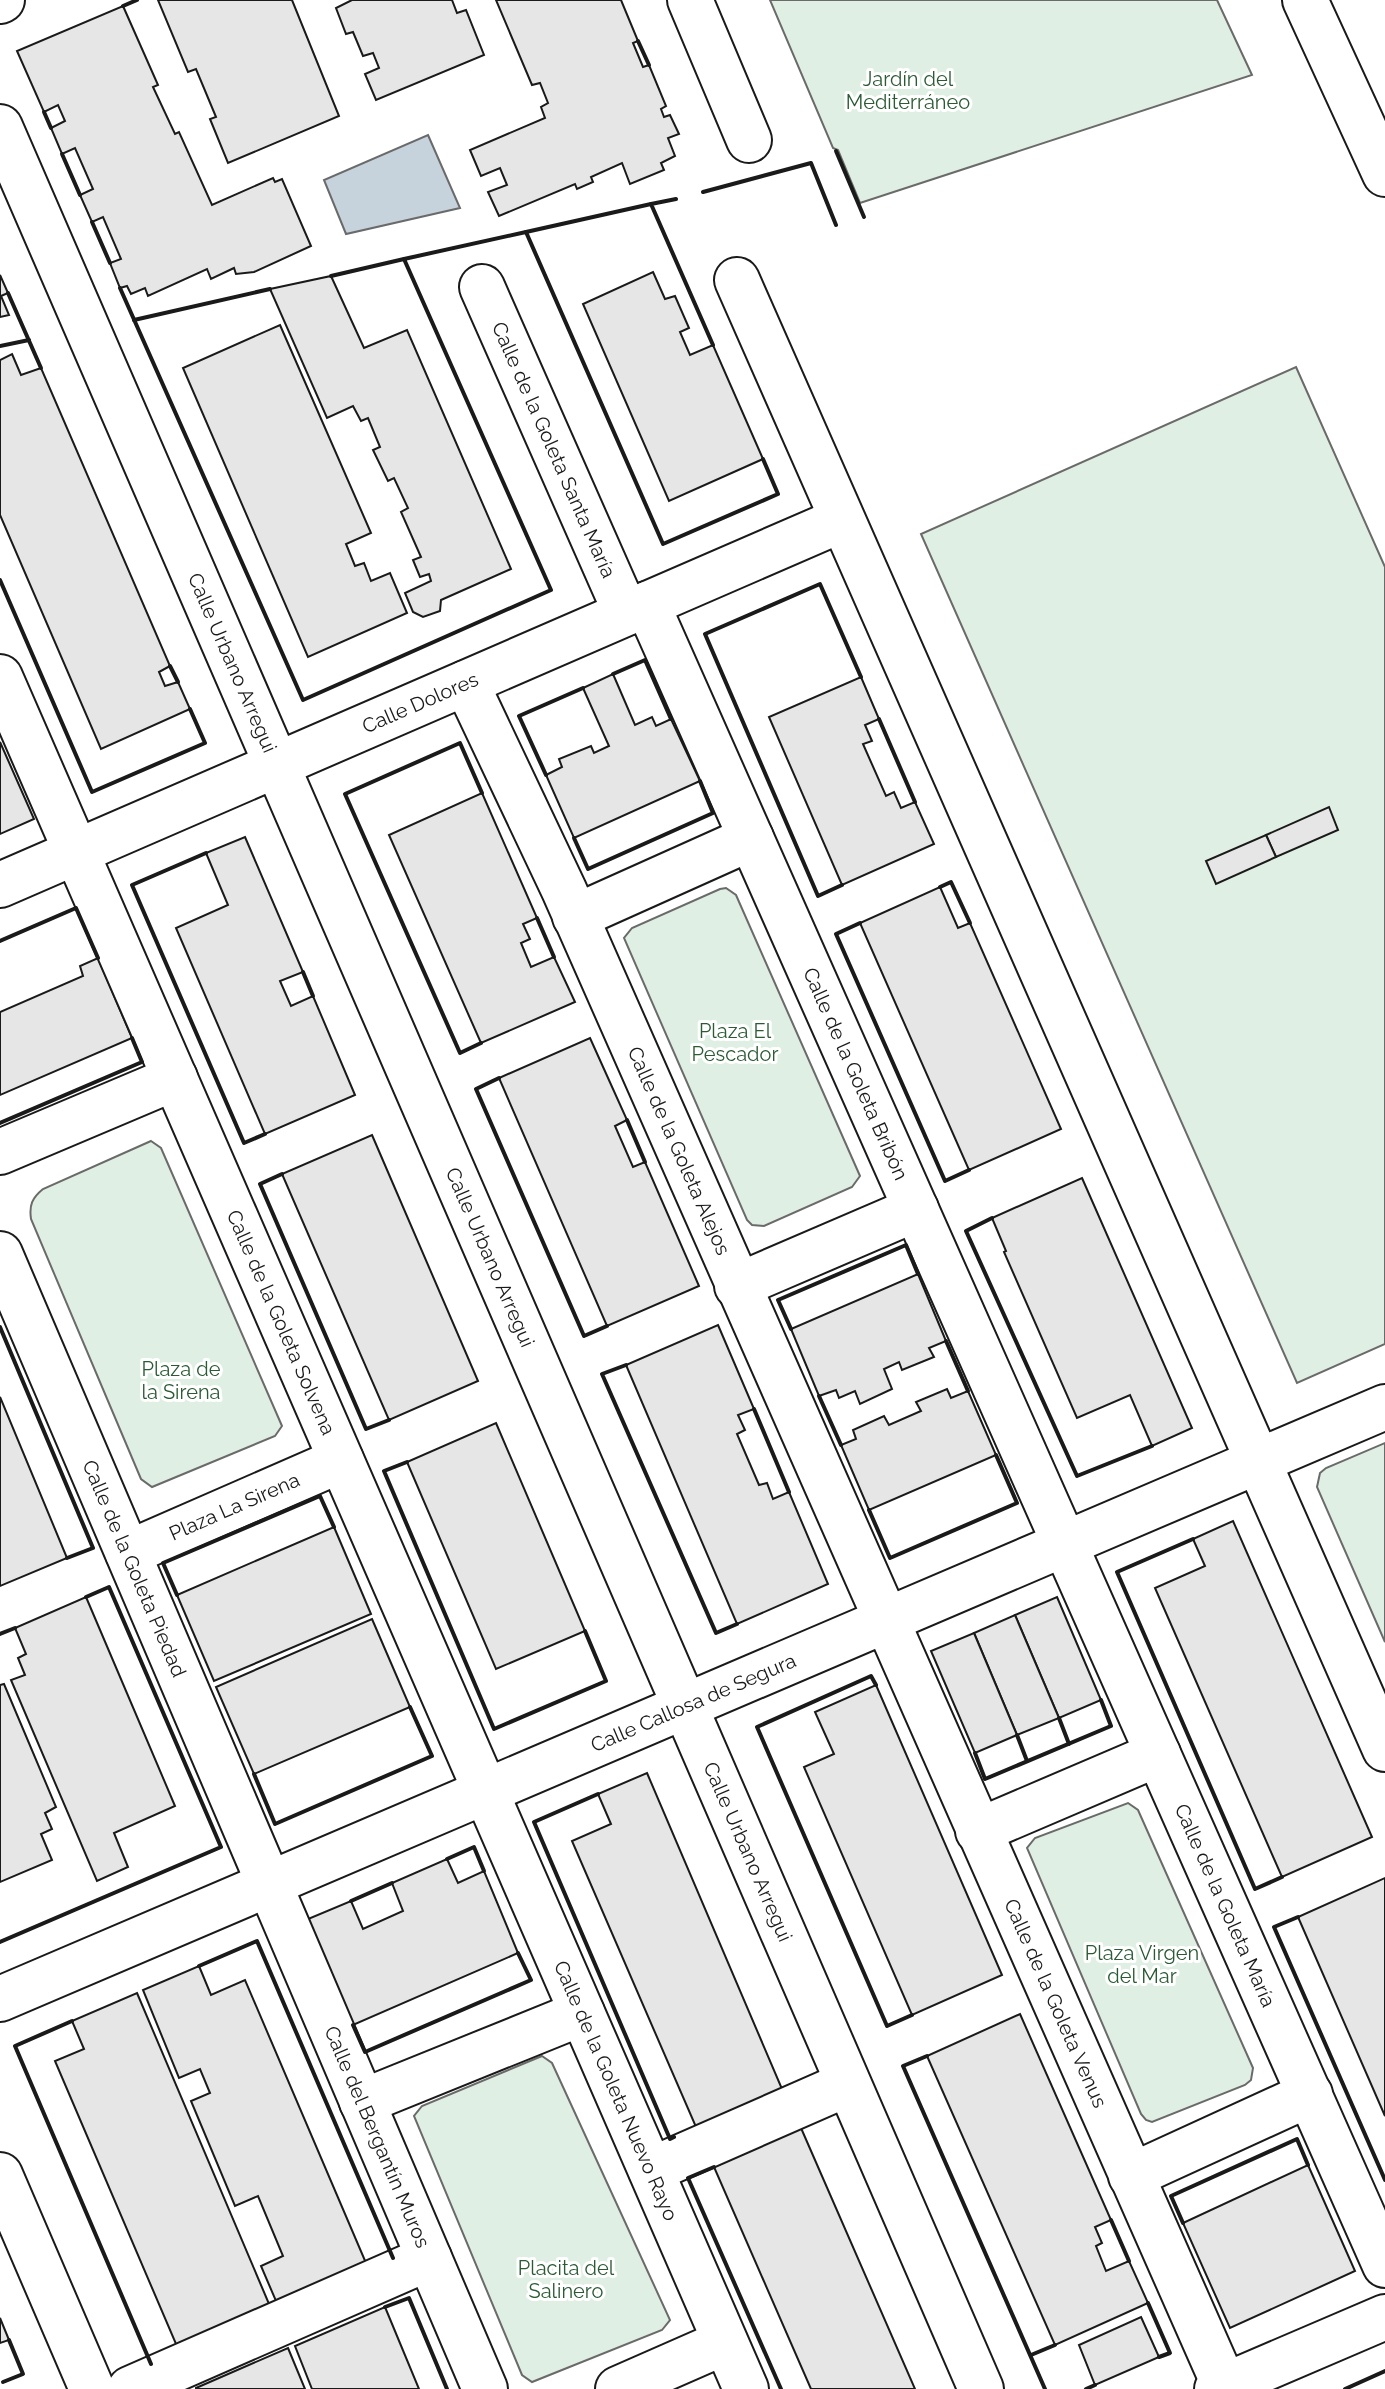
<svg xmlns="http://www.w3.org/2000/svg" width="1385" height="2389" font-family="Raleway,sans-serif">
  <rect width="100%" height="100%" fill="#fff"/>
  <g fill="#e0efe3" stroke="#6a6a6a" stroke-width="2">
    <polygon points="770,0 1217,0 1252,75 860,203 838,150 833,148"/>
    <polygon points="1296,367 1385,567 1385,1344 1297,1383 921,534"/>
    <polygon points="726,888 736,895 860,1176 852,1187 764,1226 752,1225 747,1220 624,938 632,928 720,889"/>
    <path d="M151,1141L161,1148L282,1426L275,1436L152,1487L141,1479L31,1219C29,1205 32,1198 43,1189Z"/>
    <polygon points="1385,1443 1385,1642 1317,1487 1320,1473 1326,1468"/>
    <polygon points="1128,1803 1138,1810 1253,2068 1251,2080 1245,2085 1152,2122 1146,2120 1141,2114 1027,1848 1035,1838"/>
    <polygon points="542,2056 552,2063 670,2320 662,2330 532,2382 522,2375 414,2116 422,2106"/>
  </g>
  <polygon fill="#c6d2dc" stroke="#6a6a6a" stroke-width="2" points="428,135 460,208 346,234 324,180"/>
  <g fill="#e6e6e6" stroke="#1a1a1a" stroke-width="2">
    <polygon points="158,0 292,0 339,116 228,163 210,119 216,117 196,69 188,72"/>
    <polygon points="452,0 457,13 466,10 484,55 376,100 365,74 379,68 373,53 363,56 353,32 346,34 336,8 352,0"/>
    <polygon points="496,0 621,0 638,41 633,43 643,67 649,65 666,106 661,109 664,117 670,115 679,134 668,138 675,156 661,163 664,170 630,184 622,163 591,177 593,182 577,189 575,184 499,216 488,192 507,185 500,168 481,176 470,150 545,118 541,107 548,103 540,83 532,85"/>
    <polygon points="123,6 158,85 153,87 175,134 179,132 212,205 273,178 275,182 282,179 311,246 254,272 236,274 234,268 211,279 207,269 148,296 145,288 131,294 127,286 120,288 110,263 121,259 103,217 92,222 80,195 93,189 75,148 62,154 51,128 65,121 58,105 44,112 17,51"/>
    <polygon points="653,272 665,299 675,296 689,328 680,332 690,355 713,345 763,459 669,501 583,304"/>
    <polygon points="0,275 8,293 1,296 9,315 0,317"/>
    <polygon points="331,276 364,348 407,330 511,569 441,600 440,611 423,617 413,612 405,593 431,581 429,574 420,577 413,560 421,557 401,512 408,508 394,478 388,481 373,450 380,447 368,418 361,421 353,406 327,418 270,289"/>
    <polygon points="280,325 371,533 346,544 355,566 364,563 371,581 390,573 407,613 308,657 183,368"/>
    <polygon points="12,354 21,375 41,368 170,666 159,672 165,686 178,682 190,709 101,749 0,515 0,360"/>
    <polygon points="613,674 635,725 652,717 656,726 671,719 700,781 574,838 546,775 562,767 559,759 591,746 594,753 609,746 583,688"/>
    <polygon points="861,677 879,719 865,725 872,741 863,744 886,796 894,792 901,808 915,802 934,844 842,885 769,717"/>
    <polygon points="0,742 34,819 0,834"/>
    <polygon points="482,793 537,918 523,924 530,939 521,943 531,967 554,957 575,1002 481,1043 389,835"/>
    <polygon points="1329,807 1338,830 1276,857 1266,835"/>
    <polygon points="1266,835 1276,857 1216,884 1206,861"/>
    <polygon points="245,837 303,972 280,981 291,1006 313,996 355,1095 265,1134 176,928 228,905 206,853"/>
    <polygon points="940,887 958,928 970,923 1061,1129 969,1170 860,923"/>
    <polygon points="98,958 132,1038 0,1095 0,1012 83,976 80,966"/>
    <polygon points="590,1038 627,1120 615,1126 633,1167 645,1162 699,1286 607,1326 499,1078"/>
    <polygon points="372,1135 478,1381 389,1420 282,1174"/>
    <polygon points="1082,1178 1192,1428 1152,1446 1130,1395 1077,1418 1004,1252 1006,1251 992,1218"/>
    <polygon points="918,1274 946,1341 929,1348 934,1357 902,1370 899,1362 884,1369 892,1389 860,1404 855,1391 839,1398 836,1390 819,1396 791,1329"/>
    <polygon points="718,1325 754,1409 738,1415 745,1430 737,1434 759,1485 767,1483 773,1499 789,1492 828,1584 737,1624 626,1365"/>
    <polygon points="947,1389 951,1398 968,1391 996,1455 869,1510 841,1445 856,1439 853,1430 884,1416 889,1425 921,1411 916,1402"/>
    <polygon points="0,1397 67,1558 0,1586"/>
    <polygon points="496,1423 585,1631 496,1669 407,1462"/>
    <polygon points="1233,1521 1372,1837 1282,1877 1155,1588 1205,1566 1193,1539"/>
    <polygon points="334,1527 371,1614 214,1681 177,1595"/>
    <polygon points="86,1597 175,1806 114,1833 128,1867 97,1881 11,1680 25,1675 18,1658 26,1654 15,1628"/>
    <polygon points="1057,1597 1101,1700 1059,1718 1015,1615"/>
    <polygon points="1015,1615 1059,1718 1017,1735 974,1633"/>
    <polygon points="372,1619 410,1707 254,1774 216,1687"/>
    <polygon points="974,1633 1017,1735 975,1753 931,1651"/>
    <polygon points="4,1684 56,1807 45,1813 52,1829 41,1834 52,1860 0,1882 0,1685"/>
    <polygon points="876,1685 1002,1975 912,2015 804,1767 834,1754 815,1712"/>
    <polygon points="647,1773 782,2089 696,2127 572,1841 611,1824 598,1794"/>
    <polygon points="447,1859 458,1883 484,1871 518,1953 353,2025 308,1919 351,1901 363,1929 403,1911 392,1883"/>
    <polygon points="1385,1878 1385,2116 1298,1917"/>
    <polygon points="199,1966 211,1995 245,1980 369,2270 279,2308 261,2266 283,2256 258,2196 235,2206 191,2101 210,2093 200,2069 179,2078 143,1990"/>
    <polygon points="137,1993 272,2311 179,2351 55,2061 84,2049 72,2021"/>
    <polygon points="1020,2014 1111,2220 1095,2227 1102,2243 1096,2246 1106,2271 1129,2261 1148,2303 1055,2345 927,2056"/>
    <polygon points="801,2128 915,2389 811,2389 714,2167"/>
    <polygon points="1308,2165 1355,2271 1230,2328 1183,2223"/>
    <polygon points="385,2307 419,2389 312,2389 295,2346"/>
    <polygon points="1141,2317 1159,2357 1095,2385 1079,2345"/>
    <polygon points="0,2318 9,2340 0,2343"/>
    <polygon points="288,2348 305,2389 196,2389 196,2388"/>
  </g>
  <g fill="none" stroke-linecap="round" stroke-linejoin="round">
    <defs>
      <g id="minor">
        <polyline points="690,0 749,140"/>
        <polyline points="0,1 2,0"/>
        <path id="s1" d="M0,127L981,2389"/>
        <polyline points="737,280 1385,1749"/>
        <path id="s2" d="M482,287L626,613"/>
        <path id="s3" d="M647,604L1385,2265"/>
        <path id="s4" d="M0,677L746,2389"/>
        <path id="s5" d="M466,683L564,890L1226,2389"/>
        <path id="s6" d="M0,885L841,520"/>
        <polyline points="575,917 751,838"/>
        <polyline points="0,1152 175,1078"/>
        <path id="s7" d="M0,1254L485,2389"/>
        <polyline points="737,1286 916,1209"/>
        <path id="s8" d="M128,1553L341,1460"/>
        <polyline points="978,1831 1158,1754"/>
        <path id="s9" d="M0,1999L1385,1407"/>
        <polyline points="362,2102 582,2013"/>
        <polyline points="651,2170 847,2084"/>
        <polyline points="0,2175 92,2389"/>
        <polyline points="1131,2176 1310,2094"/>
        <polyline points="130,2389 429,2258"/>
        <polyline points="618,2389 725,2342"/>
        <polyline points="1217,2389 1385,2317"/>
      </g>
      <polyline id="highway" points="1305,0 1385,174"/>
    </defs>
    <use href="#minor" stroke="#1a1a1a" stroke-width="48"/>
    <use href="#highway" stroke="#1a1a1a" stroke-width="48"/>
    <use href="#minor" stroke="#fff" stroke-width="44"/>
    <use href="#highway" stroke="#fff" stroke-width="44"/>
    <g stroke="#1a1a1a" stroke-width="4">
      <polyline points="123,6 137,0"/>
      <polyline points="638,41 649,65"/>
      <polyline points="44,112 51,128"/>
      <polyline points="836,151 864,217"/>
      <polyline points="62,154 80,195"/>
      <polyline points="703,192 811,163 836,225"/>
      <polyline points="676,199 651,204 713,345"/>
      <polyline points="92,222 110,263"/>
      <polyline points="526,232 651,204"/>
      <polyline points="331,276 404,259"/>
      <polyline points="120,288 303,700 551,590 404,259 526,232 663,544 778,494 763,459"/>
      <polyline points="8,293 41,368"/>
      <polyline points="134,320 270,289"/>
      <polyline points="0,346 29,340"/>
      <polyline points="0,580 92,792 205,743 190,709"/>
      <polyline points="170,666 178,682"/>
      <polyline points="613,674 645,660 671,719"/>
      <polyline points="879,719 915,802"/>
      <polyline points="546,775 519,716 583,688"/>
      <polyline points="574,838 588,869 713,813 700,781"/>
      <polyline points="206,853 132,885 244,1143 265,1134"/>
      <polyline points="842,885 818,896 705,634 820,584 861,677"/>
      <polyline points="940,887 951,882 970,923"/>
      <polyline points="537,918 554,957"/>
      <polyline points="860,923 836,934 945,1181 969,1170"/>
      <polyline points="0,941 76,908 98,958"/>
      <polyline points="303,972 313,996"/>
      <polyline points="481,1043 460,1053 345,794 460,743 482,793"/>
      <polyline points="499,1078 476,1089 584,1336 607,1326"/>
      <polyline points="627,1120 645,1162"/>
      <polyline points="0,1123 142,1062 132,1038"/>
      <polyline points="282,1174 260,1184 366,1429 389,1420"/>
      <polyline points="992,1218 966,1231 1077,1476 1152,1446"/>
      <polyline points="0,1327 93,1548 67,1558"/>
      <polyline points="791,1329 778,1300 906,1245 918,1274"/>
      <polyline points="946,1341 968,1391"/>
      <polyline points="626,1365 602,1374 716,1633 737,1624"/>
      <polyline points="819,1396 841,1445"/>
      <polyline points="754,1409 789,1492"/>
      <polyline points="407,1462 384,1471 494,1729 606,1681 585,1631"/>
      <polyline points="869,1510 890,1558 1017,1503 996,1455"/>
      <polyline points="1193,1539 1117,1572 1255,1889 1282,1877"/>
      <polyline points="177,1595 163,1563 320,1496 334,1527"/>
      <polyline points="0,1634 15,1628"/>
      <polyline points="876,1685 871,1676 757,1727 887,2026 912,2015"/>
      <polyline points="1059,1718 1069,1744"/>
      <polyline points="1017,1735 1027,1761"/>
      <polyline points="975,1753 985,1779 1111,1726 1101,1700"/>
      <polyline points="254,1774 275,1824 432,1756 410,1707"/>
      <polyline points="598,1794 534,1822 670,2139 674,2137"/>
      <polyline points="447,1859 474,1847 484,1871"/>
      <polyline points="351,1901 392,1883"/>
      <polyline points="1298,1917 1274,1927 1385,2180"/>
      <polyline points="0,1942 221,1847 109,1587 86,1597"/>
      <polyline points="199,1966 257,1941 393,2258"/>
      <polyline points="72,2021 15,2046 151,2364"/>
      <polyline points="353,2025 365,2052 531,1980 518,1953"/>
      <polyline points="927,2056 903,2066 1045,2389"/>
      <polyline points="714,2167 688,2178 781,2389"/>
      <polyline points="1111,2220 1129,2261"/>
      <polyline points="1183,2223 1171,2196 1297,2139 1308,2165"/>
      <polyline points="1148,2303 1170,2353 1159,2357"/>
      <polyline points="385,2307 409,2298 447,2389"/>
      <polyline points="1031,2355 1055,2345"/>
      <polyline points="3,2382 23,2374 9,2340"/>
      <polyline points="1086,2389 1095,2385"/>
      <polyline points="1345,2389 1385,2371"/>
    </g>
  </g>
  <g text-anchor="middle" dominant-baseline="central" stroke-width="6" stroke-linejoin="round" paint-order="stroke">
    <g font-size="20" fill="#2b5a34" stroke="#fff">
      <text x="908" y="79">Jardín del<tspan x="908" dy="23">Mediterráneo</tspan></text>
      <text x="735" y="1031">Plaza El<tspan x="735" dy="23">Pescador</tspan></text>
      <text x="181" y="1369">Plaza de<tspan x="181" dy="23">la Sirena</tspan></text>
      <text x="1142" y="1953">Plaza Virgen<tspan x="1142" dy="23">del Mar</tspan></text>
      <text x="566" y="2268">Placita del<tspan x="566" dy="23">Salinero</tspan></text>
    </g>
    <g font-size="20" fill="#1a1a1a" stroke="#fff">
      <text stroke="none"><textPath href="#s2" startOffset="178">Calle de la Goleta Santa María</textPath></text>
      <text stroke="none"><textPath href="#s1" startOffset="584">Calle Urbano Arregui</textPath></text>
      <text stroke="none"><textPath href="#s6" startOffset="458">Calle Dolores</textPath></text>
      <text stroke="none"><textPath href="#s3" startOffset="514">Calle de la Goleta Bribón</textPath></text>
      <text stroke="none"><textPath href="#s5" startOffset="514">Calle de la Goleta Alejos</textPath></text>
      <text stroke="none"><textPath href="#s1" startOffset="1232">Calle Urbano Arregui</textPath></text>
      <text stroke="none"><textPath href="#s4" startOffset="704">Calle de la Goleta Solvena</textPath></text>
      <text stroke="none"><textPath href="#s8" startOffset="116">Plaza La Sirena</textPath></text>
      <text stroke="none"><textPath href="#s7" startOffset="342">Calle de la Goleta Piedad</textPath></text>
      <text stroke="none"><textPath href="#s9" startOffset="754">Calle Callosa de Segura</textPath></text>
      <text stroke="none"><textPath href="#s1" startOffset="1880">Calle Urbano Arregui</textPath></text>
      <text stroke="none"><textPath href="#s3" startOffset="1424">Calle de la Goleta María</textPath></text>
      <text stroke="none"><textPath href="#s5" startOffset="1446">Calle de la Goleta Venus</textPath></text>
      <text stroke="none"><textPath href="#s4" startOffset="1542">Calle de la Goleta Nuevo Rayo</textPath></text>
      <text stroke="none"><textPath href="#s7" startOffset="960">Calle del Bergantín Muros</textPath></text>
    </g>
  </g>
</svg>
